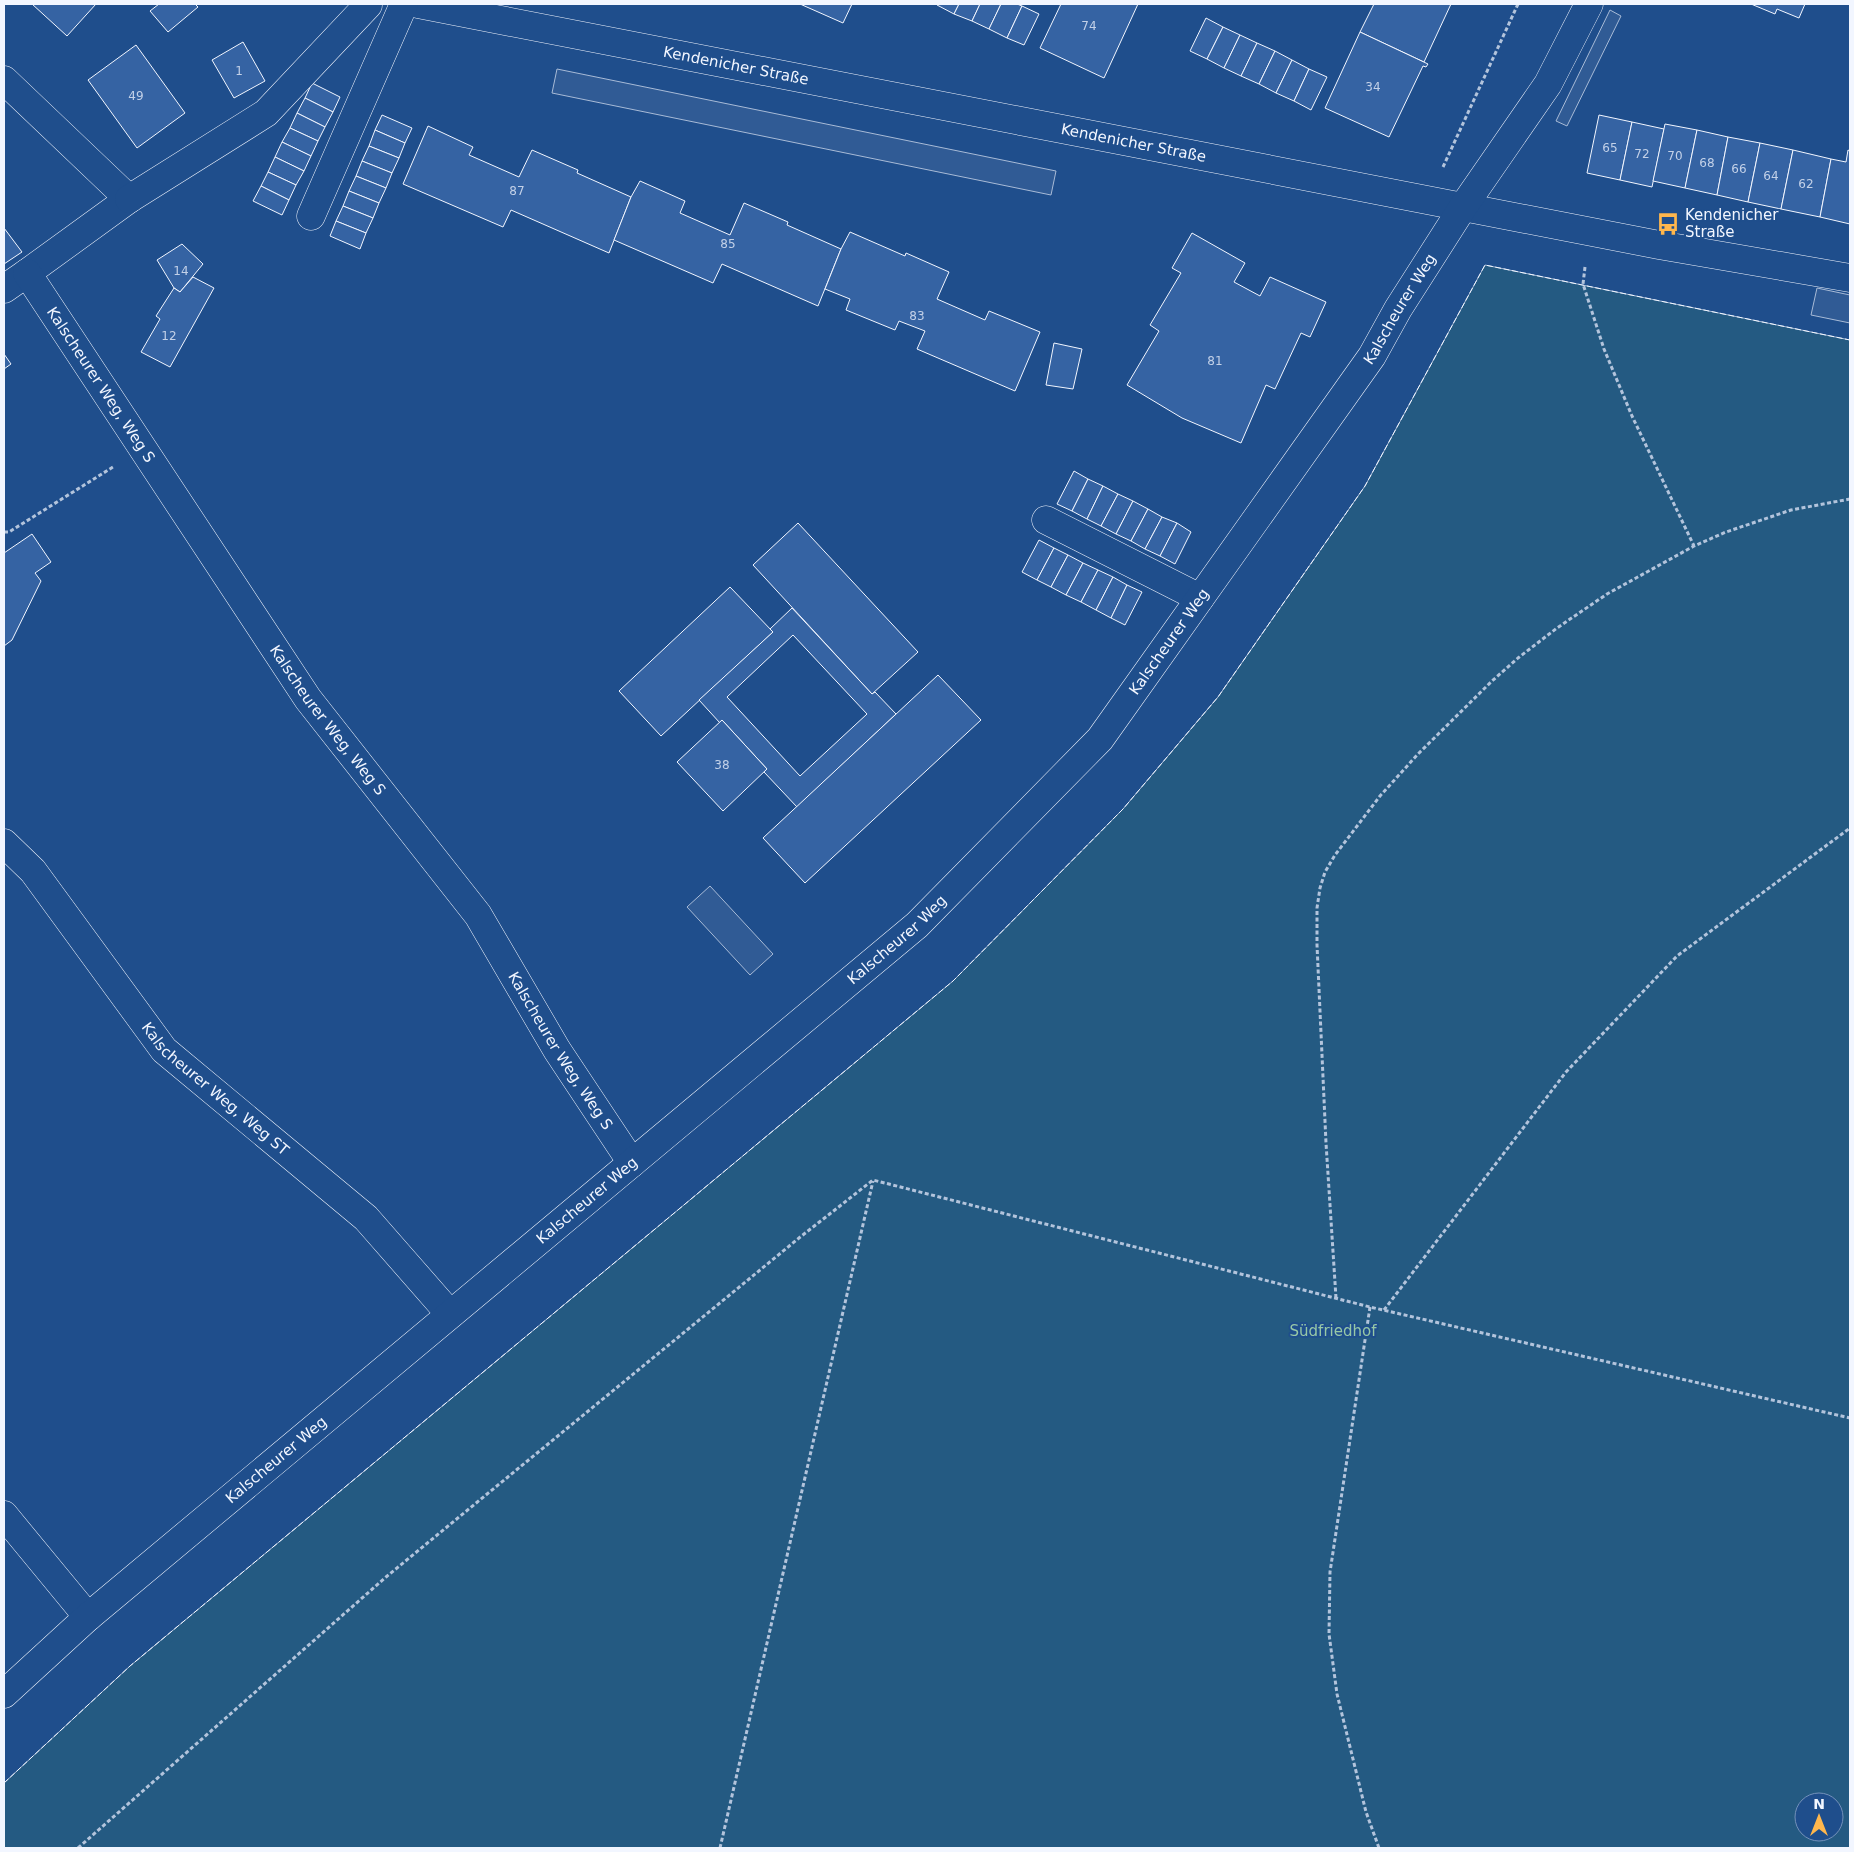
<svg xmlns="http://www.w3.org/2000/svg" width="1854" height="1852" font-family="'DejaVu Sans',sans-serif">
  <rect width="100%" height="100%" fill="#1f4e8c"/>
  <path fill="#245a82" stroke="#a8bbd7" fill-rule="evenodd" d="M1485,265L1850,340V1848H4V1783L130,1666L953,981L1123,809L1218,697L1365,486ZM1804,1802H1834V1832H1804Z"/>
  <g fill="#305b95" stroke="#a8bbd7">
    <polygon points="1610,10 1621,16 1567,126 1556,121"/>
    <polygon points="557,69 1056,171 1051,195 552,93"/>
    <polygon points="1817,288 1850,295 1850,323 1811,315"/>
    <polygon points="710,886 773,954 750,975 687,907"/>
  </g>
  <g fill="#3563a3" stroke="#f2f6ff" fill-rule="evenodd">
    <polygon points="32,4 96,4 67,36"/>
    <polygon points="159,4 195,4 198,7 168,32 150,11"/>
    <polygon points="800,4 852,4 843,23"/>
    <polygon points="938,4 959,4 954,14 937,5"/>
    <polygon points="959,4 980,4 972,21 954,14"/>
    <polygon points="980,4 1001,4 989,29 972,21"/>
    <polygon points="1001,4 1017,4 1022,6 1007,38 989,29"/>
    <polygon points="1061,4 1138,4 1104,78 1040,48"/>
    <polygon points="1374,4 1451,4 1424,62 1360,32"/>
    <polygon points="1751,4 1805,4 1799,18 1777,9 1775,14"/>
    <polygon points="1022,6 1039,14 1024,45 1007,38"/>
    <polygon points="1206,18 1223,27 1207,59 1190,51"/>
    <polygon points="1223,27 1240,35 1224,68 1207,59"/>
    <polygon points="1360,32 1428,64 1426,67 1423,66 1389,137 1325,108"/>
    <polygon points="1240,35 1257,43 1241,76 1224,68"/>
    <polygon points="243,42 265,81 234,98 212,60"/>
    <polygon points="1257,43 1275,51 1259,84 1241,76"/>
    <polygon points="136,45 185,113 137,148 88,80"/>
    <polygon points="1275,51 1292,60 1276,93 1259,84"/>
    <polygon points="1292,60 1309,69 1294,101 1276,93"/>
    <polygon points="1309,69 1327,77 1311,110 1294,101"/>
    <polygon points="312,83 340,97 333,112 305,98"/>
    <polygon points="305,98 333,112 325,127 297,113"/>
    <polygon points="297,113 325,127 318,141 290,128"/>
    <polygon points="382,115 412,128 405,143 375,130"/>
    <polygon points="1599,115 1632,122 1620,180 1587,173"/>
    <polygon points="1632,122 1664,129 1652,187 1620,180"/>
    <polygon points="1665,124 1697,130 1685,188 1653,181"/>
    <polygon points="428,126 473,147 469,155 519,177 532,150 578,170 577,173 631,197 609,253 511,210 503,227 403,184"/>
    <polygon points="290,128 318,141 311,156 282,142"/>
    <polygon points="375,130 405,143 399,158 369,146"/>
    <polygon points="1697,130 1728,137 1717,195 1685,188"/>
    <polygon points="1728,137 1760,143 1748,202 1717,195"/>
    <polygon points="282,142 311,156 304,171 275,157"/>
    <polygon points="1760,143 1793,150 1781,209 1748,202"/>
    <polygon points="369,146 399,158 392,173 362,161"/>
    <polygon points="1793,150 1831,159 1820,217 1781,209"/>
    <polygon points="1848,150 1850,151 1850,224 1820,217 1831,159 1846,162"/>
    <polygon points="275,157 304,171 296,185 268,172"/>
    <polygon points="362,161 392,173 386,188 356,176"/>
    <polygon points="268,172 296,185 289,200 261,186"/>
    <polygon points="356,176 386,188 379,203 349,191"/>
    <polygon points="640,181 685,201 680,213 730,235 744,203 788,222 787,225 841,249 818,306 722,264 713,283 614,240 631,197"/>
    <polygon points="261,186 289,200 282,215 253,201"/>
    <polygon points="349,191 379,203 373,218 343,206"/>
    <polygon points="343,206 373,218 366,233 336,221"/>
    <polygon points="336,221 366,233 360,249 330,236"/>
    <polygon points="4,228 22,252 4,264"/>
    <polygon points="850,232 905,256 906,253 949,272 937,299 985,320 989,311 1040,332 1015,391 917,349 925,331 899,321 895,330 846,310 850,299 825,289 841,249"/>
    <polygon points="1192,233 1245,263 1234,282 1260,296 1270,277 1326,302 1310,337 1301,333 1275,389 1266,385 1241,443 1182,418 1127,385 1159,331 1150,325 1181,273 1172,268"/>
    <polygon points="182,244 203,264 180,292 174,288 157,260"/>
    <polygon points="193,277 214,288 170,367 141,352 160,319 156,316 174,288 180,292"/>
    <polygon points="1054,343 1082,349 1073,389 1046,385"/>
    <polygon points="4,354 11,364 4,369"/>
    <polygon points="1074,471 1088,479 1072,511 1057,504"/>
    <polygon points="1088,479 1103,486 1087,519 1072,511"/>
    <polygon points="1103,486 1118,494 1101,526 1087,519"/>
    <polygon points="1118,494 1133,501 1116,534 1101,526"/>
    <polygon points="1133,501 1148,509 1131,541 1116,534"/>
    <polygon points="1148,509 1162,517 1145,549 1131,541"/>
    <polygon points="1162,517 1177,523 1160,556 1145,549"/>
    <polygon points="798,523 918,652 872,694 753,565"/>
    <polygon points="1177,523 1191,532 1175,564 1160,556"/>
    <polygon points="32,534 51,562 35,573 41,581 12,640 4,646 4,553"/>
    <polygon points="1039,540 1054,548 1037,580 1022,572"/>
    <polygon points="1054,548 1068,555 1051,587 1037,580"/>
    <polygon points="1068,555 1083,563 1066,595 1051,587"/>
    <polygon points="1083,563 1098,570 1081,602 1066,595"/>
    <polygon points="1098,570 1113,577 1096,610 1081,602"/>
    <polygon points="1113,577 1127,585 1111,618 1096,610"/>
    <polygon points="1127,585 1142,592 1125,625 1111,618"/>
    <polygon points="730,587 773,632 661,736 619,691"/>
    <path d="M792,608L872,694L875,692L896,714L797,807L764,772L767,769L722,720L720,723L699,700L773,632L770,629ZM793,635L867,714L800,776L727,697Z"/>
    <polygon points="938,675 981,720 805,883 763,838"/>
    <polygon points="722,720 767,769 723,811 677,762"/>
  </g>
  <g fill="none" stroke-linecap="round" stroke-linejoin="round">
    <defs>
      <g id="minor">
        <path id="s1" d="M418,4L1659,245L1850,278"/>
        <polyline points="4,80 129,199 27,273 4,289"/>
        <polyline points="129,199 266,113 368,5"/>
        <polyline points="311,216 404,4"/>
        <path id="s2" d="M27,273L308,699L478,915L557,1050L632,1163"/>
        <polyline points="1046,520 1200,598"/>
        <path id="s3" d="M4,843L33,871L164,1050L366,1218L450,1314"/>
        <polyline points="4,1515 88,1617"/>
        <path id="s4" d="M4,1694L88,1617L917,925L1100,739L1372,356L1398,309L1463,207L1548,84L1589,4"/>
      </g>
    </defs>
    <use href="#minor" stroke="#f2f6ff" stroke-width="29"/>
    <g stroke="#b3c4dc" stroke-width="3" stroke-dasharray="4 2.5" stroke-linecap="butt">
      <polyline points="1443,167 1518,4"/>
      <polyline points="1585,267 1583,284 1604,349 1632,416 1694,546"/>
      <polyline points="4,532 9,532 113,467"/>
      <polyline points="1336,1298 1326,1143 1317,945 1317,908 1320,888 1325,872 1335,855 1380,796 1418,754 1492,681 1518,658 1557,628 1607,594 1694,546 1726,532 1791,510 1850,499"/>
      <polyline points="1370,1307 1330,1572 1329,1634 1337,1694 1366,1812 1379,1848"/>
      <polyline points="1384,1310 1566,1072 1677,956 1850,828"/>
      <polyline points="78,1848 386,1577 799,1238 873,1180 1370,1307 1850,1418"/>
      <polyline points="720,1848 873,1181"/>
    </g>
    <use href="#minor" stroke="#1f4e8c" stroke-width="28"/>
    <polyline stroke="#f2f6ff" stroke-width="1" stroke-dasharray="6 2.5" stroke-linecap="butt" points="4,1783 130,1666 953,981 1123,809 1218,697 1365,486 1485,265 1850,340"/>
  </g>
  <defs>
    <symbol id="bus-bare" viewBox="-9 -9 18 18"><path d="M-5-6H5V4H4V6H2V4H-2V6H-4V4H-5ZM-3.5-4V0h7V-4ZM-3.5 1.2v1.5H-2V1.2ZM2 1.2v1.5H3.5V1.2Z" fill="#ffb74d" stroke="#1f4e8c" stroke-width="2.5" paint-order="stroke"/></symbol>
  </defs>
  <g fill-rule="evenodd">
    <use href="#bus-bare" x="1652" y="208" width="32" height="32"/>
  </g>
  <g text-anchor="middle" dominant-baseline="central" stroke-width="4" stroke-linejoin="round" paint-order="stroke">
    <g font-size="12" fill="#c3d1e8">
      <text x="1089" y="26">74</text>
      <text x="239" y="71">1</text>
      <text x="1373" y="87">34</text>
      <text x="136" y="96">49</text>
      <text x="1610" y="148">65</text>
      <text x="1642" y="154">72</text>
      <text x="1675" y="156">70</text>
      <text x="1707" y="163">68</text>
      <text x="1739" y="169">66</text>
      <text x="1771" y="176">64</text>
      <text x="1806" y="184">62</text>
      <text x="517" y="191">87</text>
      <text x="728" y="244">85</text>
      <text x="181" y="271">14</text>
      <text x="917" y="316">83</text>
      <text x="169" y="336">12</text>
      <text x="1215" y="361">81</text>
      <text x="722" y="765">38</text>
    </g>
    <g font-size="15" fill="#f2f6ff" stroke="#1f4e8c">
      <text stroke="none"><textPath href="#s1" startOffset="324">Kendenicher Straße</textPath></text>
      <text stroke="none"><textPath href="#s1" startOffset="729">Kendenicher Straße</textPath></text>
      <text stroke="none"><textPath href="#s4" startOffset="1979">Kalscheurer Weg</textPath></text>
      <text stroke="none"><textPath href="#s2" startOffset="134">Kalscheurer Weg, Weg S</textPath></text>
      <text stroke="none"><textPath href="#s4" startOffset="1574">Kalscheurer Weg</textPath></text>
      <text stroke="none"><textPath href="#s2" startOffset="539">Kalscheurer Weg, Weg S</textPath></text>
      <text stroke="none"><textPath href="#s4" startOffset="1169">Kalscheurer Weg</textPath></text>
      <text stroke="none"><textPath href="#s2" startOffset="944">Kalscheurer Weg, Weg S</textPath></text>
      <text stroke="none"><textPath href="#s3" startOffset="326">Kalscheurer Weg, Weg ST</textPath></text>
      <text stroke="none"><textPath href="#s4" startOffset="764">Kalscheurer Weg</textPath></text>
      <text stroke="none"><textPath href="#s4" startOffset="359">Kalscheurer Weg</textPath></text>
    </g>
    <g font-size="15" fill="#f2f6ff" stroke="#1f4e8c" text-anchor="start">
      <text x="1685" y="215">Kendenicher<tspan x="1685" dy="17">Straße</tspan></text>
    </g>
    <g font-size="15" fill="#97c8a6" stroke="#1f4e8c">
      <text x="1333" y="1331">Südfriedhof</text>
    </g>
  </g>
  <rect width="1854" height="1852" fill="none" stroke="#f2f6ff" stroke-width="10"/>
  <g transform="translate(1819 1817)"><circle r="24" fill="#1f4e8c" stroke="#7391ba"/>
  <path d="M0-4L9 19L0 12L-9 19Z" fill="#ffb74d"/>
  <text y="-8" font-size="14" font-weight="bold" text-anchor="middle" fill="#f2f6ff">N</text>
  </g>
</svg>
